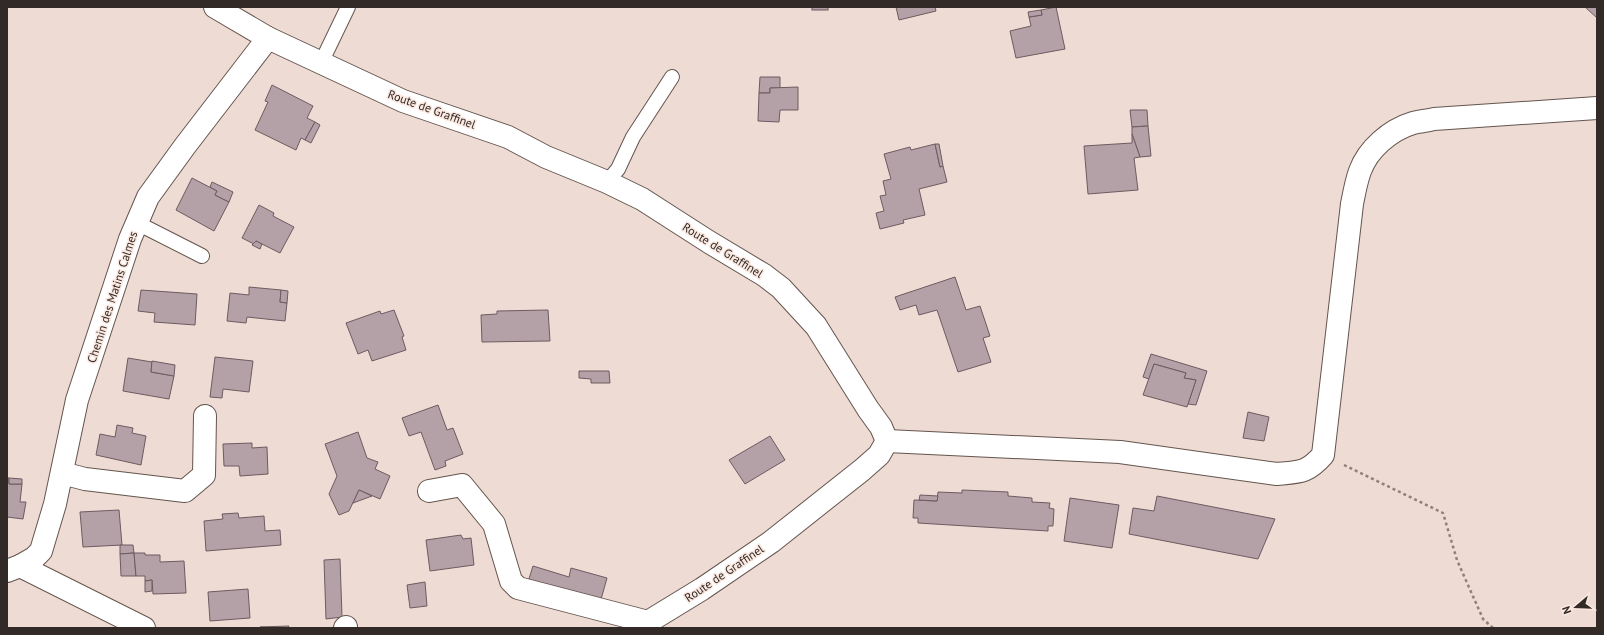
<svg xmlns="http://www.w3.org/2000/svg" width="1604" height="635" font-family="'PT Sans',sans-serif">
  <rect width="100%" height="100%" fill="#eedbd3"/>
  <g fill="#b4a1a8" stroke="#6c5b61">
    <rect x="812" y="7" width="16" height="3"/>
    <polygon points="896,7 935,7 936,11 899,20"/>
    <polygon points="1056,7 1065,49 1016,58 1010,31 1031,26 1029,17 1042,15 1041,10"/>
    <polygon points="1585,7 1597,7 1597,18"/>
    <polygon points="1041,10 1042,15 1029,17 1028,12"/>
    <polygon points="760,77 780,77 780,88 770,88 770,93 759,93"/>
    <polygon points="272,85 313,106 307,118 315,122 305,140 301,138 296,150 255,130 268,102 265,101"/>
    <polygon points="798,87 798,110 780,110 779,122 758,121 759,93 770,93 770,88"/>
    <polygon points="1130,110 1147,110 1148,126 1132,127"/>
    <polygon points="315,122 320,125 311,143 305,140"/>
    <polygon points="1148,126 1151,156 1140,157 1132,134 1132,127"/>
    <polygon points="1132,134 1140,157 1134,158 1138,190 1088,194 1084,146 1132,143"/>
    <polygon points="935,144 940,167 943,166 947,182 919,189 925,215 903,220 904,223 880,229 876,213 884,211 880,196 886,195 883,181 891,179 884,154 910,147 911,150"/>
    <polygon points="935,144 939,144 943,166 940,167"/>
    <polygon points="192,178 217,191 215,195 229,202 214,231 176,210"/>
    <polygon points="212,182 233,192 229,202 215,195 217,191 210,187"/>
    <polygon points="259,205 274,213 273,216 294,227 280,253 256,241 254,244 242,238"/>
    <polygon points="256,241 262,244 260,249 252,245"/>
    <polygon points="955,277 966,310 980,306 990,336 983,338 991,362 958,372 937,310 919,315 916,305 900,310 895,297"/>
    <polygon points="249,287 281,290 280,302 287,303 285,321 247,317 246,323 227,321 230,293 249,295"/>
    <polygon points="141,290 197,294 195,325 154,322 155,313 138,311"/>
    <polygon points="281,290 288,291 287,303 280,302"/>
    <polygon points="394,310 404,336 402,337 406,350 372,361 368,350 358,354 346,323 380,311 381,314"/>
    <polygon points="548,310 550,341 482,342 481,315 497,314 497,311"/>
    <polygon points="1151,354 1207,371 1196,405 1188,404 1196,380 1184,378 1186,373 1154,364 1149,379 1143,377"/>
    <polygon points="215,357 253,361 249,392 223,389 222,398 210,397"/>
    <polygon points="128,358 152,362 151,372 174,376 169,399 123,391"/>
    <polygon points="152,361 175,365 174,376 151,372"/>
    <polygon points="1154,364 1186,373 1184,378 1196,380 1187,407 1143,395"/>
    <polygon points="579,371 609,371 610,383 591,383 591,379 579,378"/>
    <polygon points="438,405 447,430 453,428 463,454 445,461 446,466 435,470 421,432 409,436 402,418"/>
    <polygon points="1248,412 1269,417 1264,441 1243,438"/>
    <polygon points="117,425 133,428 132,433 146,436 141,465 96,455 100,434 115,437"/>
    <polygon points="358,432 367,458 378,462 375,469 390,476 380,499 359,490 349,511 339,515 329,494 337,476 325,444"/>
    <polygon points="770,436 785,460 745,484 729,460"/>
    <polygon points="252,443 252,448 267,447 268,474 240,476 239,466 224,466 223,444"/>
    <polygon points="7,478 9,478 9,484 22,484 20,502 26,502 23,519 7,517"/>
    <polygon points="9,478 22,479 22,484 9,484"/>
    <polygon points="359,490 372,496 353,503"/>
    <polygon points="962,490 1008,492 1008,496 1032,498 1032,502 1050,503 1049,508 1054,509 1053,526 1048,526 1048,531 918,523 918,518 913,518 914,500 937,501 938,492 962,493"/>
    <polygon points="920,495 938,496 937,501 919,500"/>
    <polygon points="1157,496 1275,519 1258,559 1129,534 1133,508 1154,511"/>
    <polygon points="1070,498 1119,505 1112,548 1064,541"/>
    <polygon points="119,510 122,545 83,547 80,512"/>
    <polygon points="238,513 239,518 264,516 265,531 280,530 281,545 206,551 204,521 223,519 222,514"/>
    <polygon points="461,535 463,539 471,538 474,565 430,571 426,540"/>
    <polygon points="120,545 133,545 134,553 120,554"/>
    <polygon points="134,553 136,576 121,576 120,554"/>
    <polygon points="134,553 145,553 145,555 160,555 160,562 184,561 186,593 153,594 152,580 145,581 145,576 136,576"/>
    <polygon points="340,559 342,617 326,619 324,560"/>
    <polygon points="533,566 569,577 571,568 607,578 600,603 528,582"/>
    <polygon points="152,580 152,591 145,592 145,581"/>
    <polygon points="425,582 427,606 410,608 407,585"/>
    <polygon points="248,589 250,618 210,621 208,592"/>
    <polygon points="289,626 288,628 260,627"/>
  </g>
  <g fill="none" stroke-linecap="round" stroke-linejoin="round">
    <defs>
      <g id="lane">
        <polyline points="321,63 348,7"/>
        <polyline points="607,182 618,169 633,137 672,77"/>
        <polyline points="137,223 202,256"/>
      </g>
      <g id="street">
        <path d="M887,441L1120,452L1277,474C1300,472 1307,473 1323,455L1352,204C1354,194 1356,182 1360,171C1368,149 1390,130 1413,123C1420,121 1427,121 1434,119L1597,108"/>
        <polyline points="62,473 85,479 185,491 204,475 205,416"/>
        <polyline points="429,491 462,485 494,524 511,581 518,588 648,622"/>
        <polyline points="20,566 144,628"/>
        <polyline points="345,628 346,627"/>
      </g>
      <g id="secondary">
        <polyline points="215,7 268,38 403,101 508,137 546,157 607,182 642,199 709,242 764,275 781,288 816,326 868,409 881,427 887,441 879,455 862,470 771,542 702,589 648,622 644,628"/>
        <polyline points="7,571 20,566 34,558 41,551 55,504 77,400 130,239 148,197 185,146 268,38"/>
      </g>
    </defs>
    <use href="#lane" stroke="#64554e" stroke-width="16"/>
    <use href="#street" stroke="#64554e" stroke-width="24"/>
    <use href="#secondary" stroke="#64554e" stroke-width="24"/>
    <polyline stroke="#8e817b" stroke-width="2.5" stroke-dasharray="3 3" stroke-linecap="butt" points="1344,465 1443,513 1457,560 1483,619 1493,628"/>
    <use href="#lane" stroke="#fff" stroke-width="14"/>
    <use href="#street" stroke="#fff" stroke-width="22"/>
    <use href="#secondary" stroke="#fff" stroke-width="22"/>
  </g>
  <g text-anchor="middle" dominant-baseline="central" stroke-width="3" stroke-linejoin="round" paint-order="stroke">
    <g font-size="12" fill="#312a27" stroke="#fbe8e0">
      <text transform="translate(432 109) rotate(20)">Route de Graffinel</text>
      <text transform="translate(723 250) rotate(32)">Route de Graffinel</text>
      <text transform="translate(112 297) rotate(-72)">Chemin des Matins Calmes</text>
      <text transform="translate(724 573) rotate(-34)">Route de Graffinel</text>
    </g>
  </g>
  <rect width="1604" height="635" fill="none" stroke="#312a27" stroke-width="16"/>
  <g transform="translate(1576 607) rotate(251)" stroke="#fbe8e0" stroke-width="3" paint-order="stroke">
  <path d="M0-3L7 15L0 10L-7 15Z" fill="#312a27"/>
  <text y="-6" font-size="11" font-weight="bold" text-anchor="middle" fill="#312a27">N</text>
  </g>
</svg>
